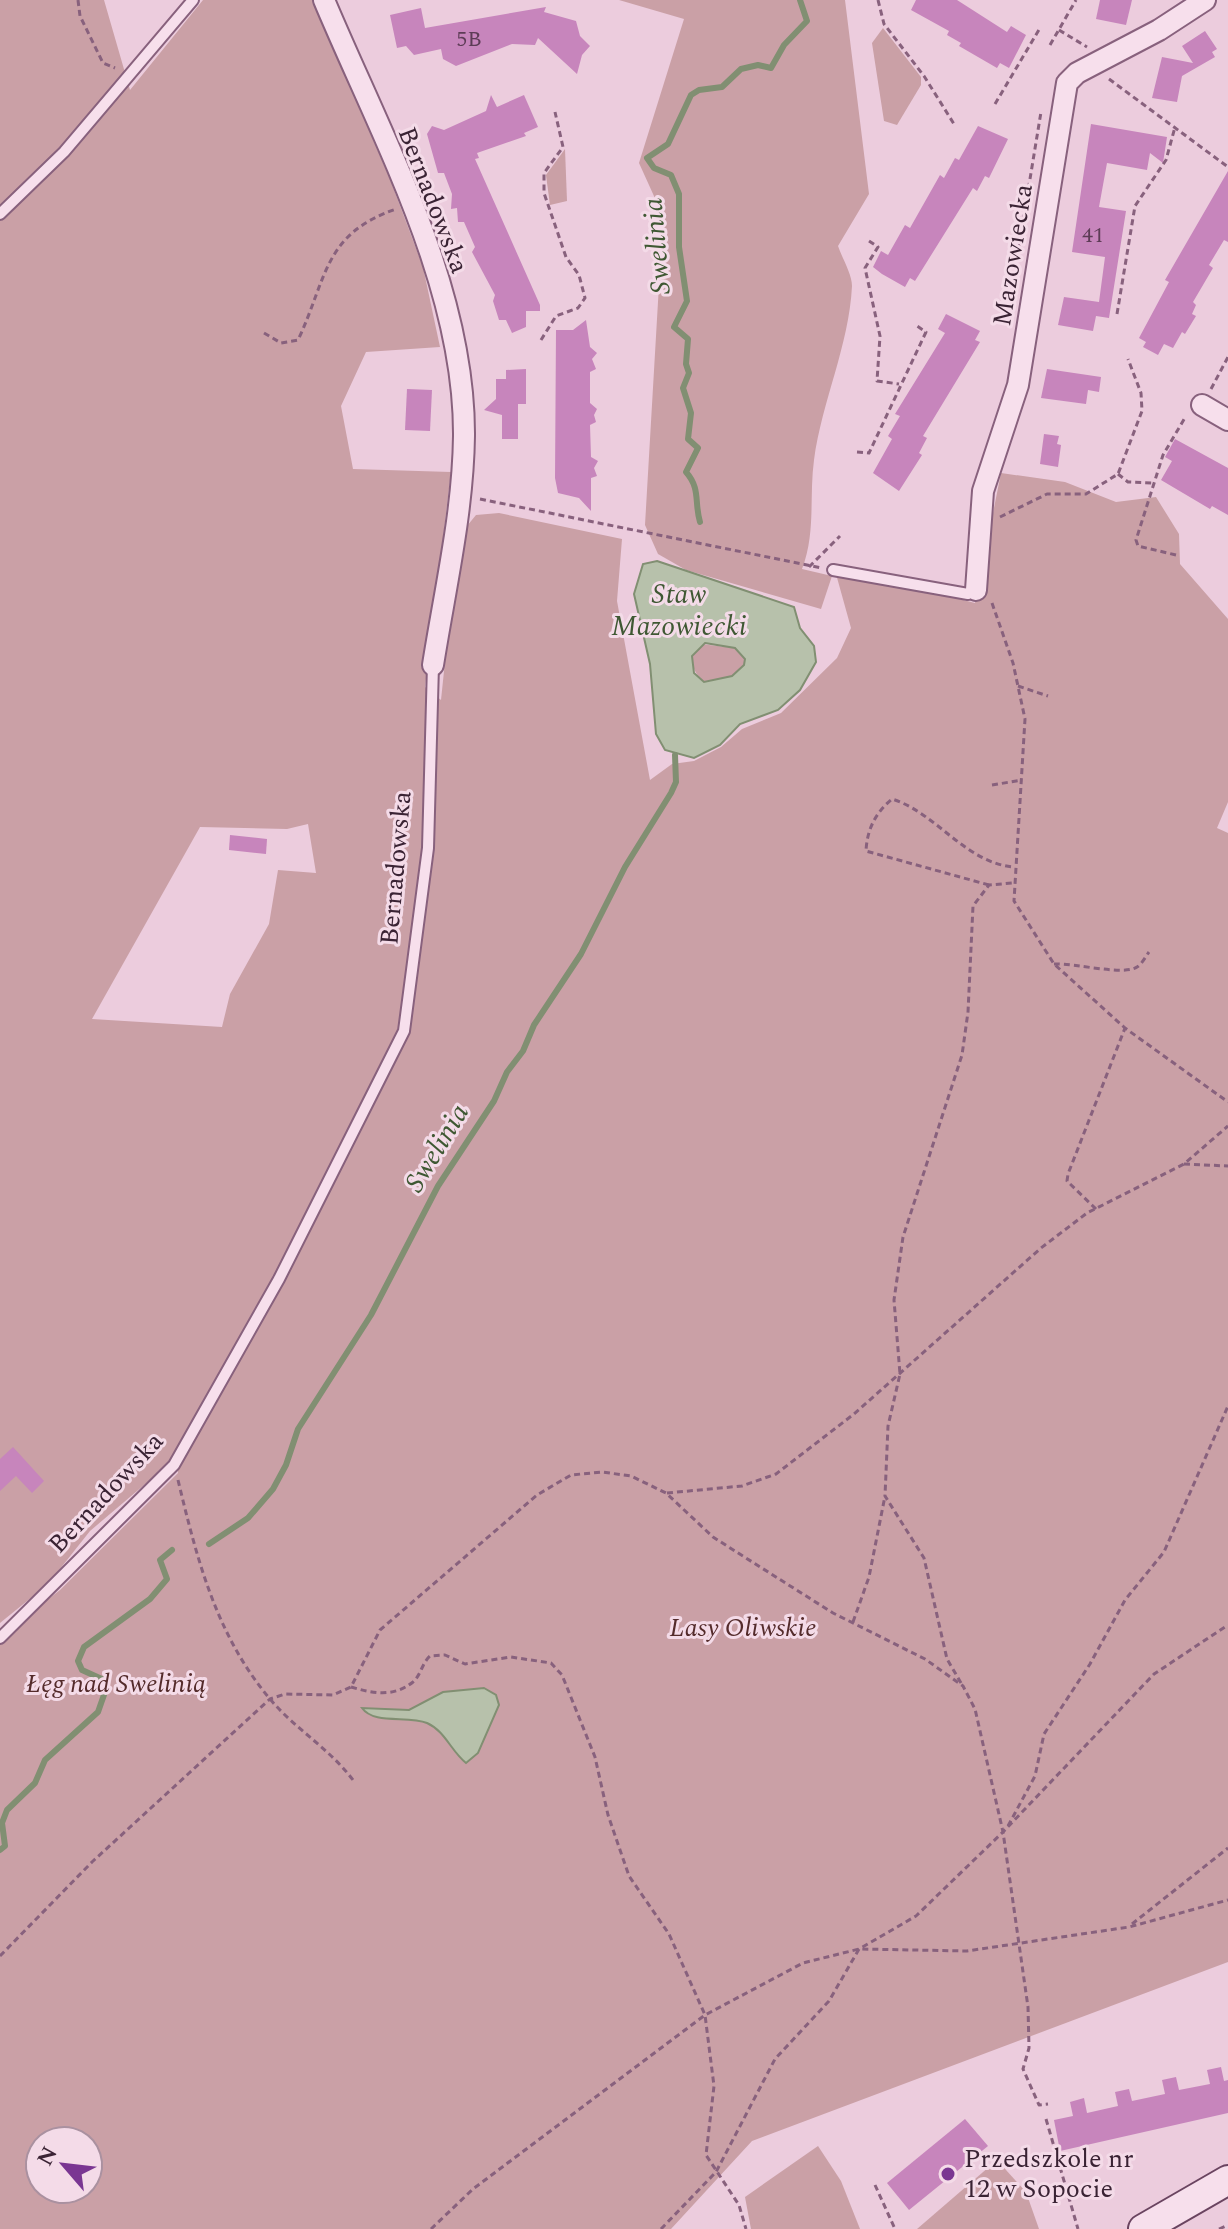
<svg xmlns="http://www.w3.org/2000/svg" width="1228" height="2229" font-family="Spectral,serif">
  <rect width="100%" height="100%" fill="#ecccdd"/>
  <g fill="#caa0a6" fill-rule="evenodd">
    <path d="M0,0H104L130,90L203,0H313L390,179L423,267L440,347L366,352L341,406L353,469L451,472L425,687L441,700L458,537L476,515L499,513L622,539L617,601L650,780L672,764L694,761L721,747L742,729L781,713L837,658L851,628L836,574L888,581L975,603L1001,473L1065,482L1116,502L1156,497L1179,534L1180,564L1228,619V802L1217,828L1228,833V1962L752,2141L671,2229H0V1637L60,1590L178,1473L177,1457L90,1531L48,1584L0,1623ZM308,824L316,873L278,870L269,924L230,994L222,1027L92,1019L200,827L287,829ZM40,2141H88V2189H40Z"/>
    <path d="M619,0H845L869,194L838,246C842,258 852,274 852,286C849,346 822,401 814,460C809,497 816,533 802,569L832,576L821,609L686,570L658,554L645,525L663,216L639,163L684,19Z"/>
    <polygon points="883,28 921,77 921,85 897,125 884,121 872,43"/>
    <polygon points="565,149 567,201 550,205 546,175"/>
    <path d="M700,644L735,648L745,659L744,665L732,676L704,682C691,670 688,658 700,644Z"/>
    <polygon points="818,2146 841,2181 860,2229 751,2229 745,2197"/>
    <polygon points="997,2160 1026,2192 1039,2229 917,2229"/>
  </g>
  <g fill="#b7c1ab" stroke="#818f72" stroke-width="2" fill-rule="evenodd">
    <path d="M657,561L794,607L800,628L814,646L816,662L800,690L778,710L740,724L720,745L694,758L665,750L656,734L650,664L634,594L643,564ZM705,643L735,648L745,659L744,665L732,676L704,682L694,673L692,656Z"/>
    <path d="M484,1688L496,1695L499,1705L478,1753L466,1763C451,1751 445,1731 427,1723C408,1715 374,1725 362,1708L409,1710L443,1692Z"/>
  </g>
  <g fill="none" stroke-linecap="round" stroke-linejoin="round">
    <g stroke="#818f72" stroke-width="6">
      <path d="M700,522C694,502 701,489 686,472L698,448L688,439L691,413L683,388L689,373L686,364L688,339L674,327L687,301L679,247V194L671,175L654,168L647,158L668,144L691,95L699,90L722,87L741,69L758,65L771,68L784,45L807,21L800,0"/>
      <polyline points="209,1544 248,1518 273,1489 286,1465 298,1429 371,1315 438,1186 494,1101 507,1072 523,1051 534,1025 581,954 625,867 671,793 676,782 675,755"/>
      <polyline points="0,1850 5,1846 2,1823 7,1810 35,1783 45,1760 98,1712 105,1692 104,1680 82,1670 78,1661 84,1647 150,1599 167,1579 160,1560 172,1550"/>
    </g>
  </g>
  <g fill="#c785bc">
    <polygon points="916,0 957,0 1007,32 1011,26 1026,35 1009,68 1000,63 997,68 959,46 961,43 947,35 949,31 911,10"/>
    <polygon points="1100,0 1132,0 1126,25 1096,19"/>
    <polygon points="546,7 544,12 576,21 580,36 590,46 582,55 577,74 538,38 535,45 512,44 456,66 443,59 441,49 414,55 406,46 397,48 390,15 421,8 425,28"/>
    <polygon points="1205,31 1217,49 1212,52 1215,57 1182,76 1177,102 1152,98 1162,57 1193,63 1182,46"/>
    <polygon points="491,95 497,107 524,95 538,127 524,133 526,136 477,153 479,158 475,159 540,305 540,311 526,311 526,327 512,333 506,320 499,320 493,301 495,295 472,252 475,247 464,222 458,222 457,208 451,209 452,194 444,173 438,173 427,134 432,126 444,130 486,111"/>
    <polygon points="1091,124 1167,137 1163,163 1150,153 1147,170 1107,163 1099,207 1126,211 1109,318 1096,316 1093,331 1058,325 1064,297 1099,302 1105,257 1072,252"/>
    <polygon points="978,126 1008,139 989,178 985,176 977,191 973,188 915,281 910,278 905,287 882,274 873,267 881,251 888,255 905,225 910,228 940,175 944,178 955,158 959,160"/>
    <polygon points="1228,171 1228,242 1224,240 1209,265 1213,268 1193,302 1196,305 1192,314 1196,316 1185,334 1182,332 1173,348 1164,344 1158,355 1143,347 1146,342 1139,338 1169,282 1165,280"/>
    <polygon points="946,314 980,331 975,340 980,342 923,436 927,438 919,453 922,455 899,491 873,473 892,439 888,436 900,416 895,414 945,333 938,329"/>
    <polygon points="586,320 590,347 597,353 592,359 596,369 590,372 590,403 597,409 594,415 596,422 590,425 591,457 598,461 594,468 597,476 591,478 591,511 579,498 558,493 555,478 556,330 573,330"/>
    <polygon points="526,369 526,404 518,404 518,439 502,439 502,415 484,410 496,399 496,379 506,379 506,370"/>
    <polygon points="1047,369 1101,377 1099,392 1088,390 1086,404 1041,398"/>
    <polygon points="407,389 432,390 430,431 405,430"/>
    <polygon points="1044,434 1059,436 1057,444 1061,445 1058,467 1040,464"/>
    <polygon points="1175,439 1228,468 1228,515 1212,506 1210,509 1161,480 1172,461 1165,457"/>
    <polygon points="230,835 267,839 266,854 229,850"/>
    <polygon points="13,1447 44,1481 32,1493 16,1476 0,1491 0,1459"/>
    <polygon points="1221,2067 1224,2081 1228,2080 1228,2113 1060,2151 1054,2120 1073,2116 1070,2102 1084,2098 1087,2113 1118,2106 1115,2092 1129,2089 1132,2101 1165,2094 1162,2080 1176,2077 1179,2090 1210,2084 1207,2070"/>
    <polygon points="965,2119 988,2146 909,2210 887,2183"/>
  </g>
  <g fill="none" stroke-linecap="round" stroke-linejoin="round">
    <defs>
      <g id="lane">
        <polyline points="0,214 64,152 193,0"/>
        <polyline points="833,570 968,594 976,590"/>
        <polyline points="0,1638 174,1465 279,1279 404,1031 428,848 433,665"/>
      </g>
      <g id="street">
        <path d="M324,0C381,136 465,286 464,436C463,513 445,589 433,665"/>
        <polyline points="1202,405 1228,420"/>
        <polyline points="976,590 983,491 1018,385 1067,83 1077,73 1159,30 1205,0"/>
      </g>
      <polyline id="secondary" points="1143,2229 1228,2180"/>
    </defs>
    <use href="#lane" stroke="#88617d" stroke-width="14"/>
    <use href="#street" stroke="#88617d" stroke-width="24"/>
    <use href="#secondary" stroke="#6a4460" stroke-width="32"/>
    <g stroke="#88617d" stroke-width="3" stroke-dasharray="6 4" stroke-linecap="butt">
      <polyline points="78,0 80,16 103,63 115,68"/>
      <polyline points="878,0 884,24 924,76 954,124"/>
      <polyline points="1059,30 1087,47"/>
      <polyline points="1050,45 1076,0"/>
      <polyline points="1109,79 1228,167"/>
      <polyline points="995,104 1040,28"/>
      <polyline points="869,241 878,247 865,268 880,336 877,381 899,384"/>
      <polyline points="1017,258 1041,112"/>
      <polyline points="1117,314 1135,206 1166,160 1175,127"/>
      <path d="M264,333L281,343L298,340C327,279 323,234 396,209"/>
      <polyline points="541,340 556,316 578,308 585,298 579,275 566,257 544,193 544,173 563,147 555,112"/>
      <polyline points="1211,389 1228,357"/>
      <polyline points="857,452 869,453 926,332 917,326"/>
      <polyline points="1118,474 1128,482 1154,483"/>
      <polyline points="480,499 822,568"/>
      <polyline points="1000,517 1047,494 1086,494 1118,474 1142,411 1141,393 1128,359"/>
      <polyline points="1176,555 1138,546 1136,540 1163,455 1186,416"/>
      <polyline points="809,567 840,536"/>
      <polyline points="992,603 1013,663 1025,719 1014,901 1054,964 1125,1028 1228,1102"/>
      <polyline points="1018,686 1048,696"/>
      <polyline points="992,785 1022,780"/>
      <path d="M989,885L866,851C867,830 875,813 892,799C937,813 965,863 1014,867"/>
      <path d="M1054,964C1074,963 1125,976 1137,967C1142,964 1146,956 1149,952"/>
      <polyline points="1184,1164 1228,1166"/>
      <polyline points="1096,1209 1067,1181 1068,1174 1125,1028"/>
      <path d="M178,1480C197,1559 216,1635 270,1699C295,1729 329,1748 353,1780"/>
      <polyline points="667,1493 742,1486 776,1474 854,1414 1041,1248 1087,1213 1184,1164 1228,1126"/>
      <polyline points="853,1622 869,1577 885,1496"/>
      <polyline points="961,1683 947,1659 924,1558 885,1496 888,1426 900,1374 894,1300 903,1237 962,1055 968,1012 973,906 989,885 1013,883"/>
      <path d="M351,1687C372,1693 393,1698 413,1682C421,1675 422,1663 430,1656L445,1655L465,1664L511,1657L551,1663L562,1675L595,1757L608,1815L629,1876L669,1934L705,2015L714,2086L706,2155L739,2205L746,2229"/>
      <polyline points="1008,1826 1035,1776 1044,1734 1090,1664 1125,1600 1164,1552 1228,1406"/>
      <polyline points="1132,1924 1228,1848"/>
      <polyline points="0,1956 92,1862 270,1699 285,1694 333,1695 351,1687 380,1630 537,1495 571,1475 602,1472 631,1476 666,1493 713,1537 757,1565 833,1613 925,1659 963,1686 975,1709 1003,1832 1028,2007 1029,2048 1023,2069 1039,2105 1048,2104"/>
      <polyline points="1046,2119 1078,2229"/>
      <polyline points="875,2185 895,2229"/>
      <polyline points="431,2229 473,2189 705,2015 803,1963 859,1949 967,1951 1129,1927 1228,1900"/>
      <polyline points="661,2229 716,2172 775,2059 829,2001 859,1949 916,1916 1003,1832 1154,1674 1228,1625"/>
      <polyline points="1219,2229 1228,2225"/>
    </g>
    <use href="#lane" stroke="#f7dfec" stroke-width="10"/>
    <use href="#street" stroke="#f7dfec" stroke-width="20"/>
    <use href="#secondary" stroke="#f7dfec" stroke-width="28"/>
  </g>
  <circle fill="#7a3692" stroke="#f4dbe8" stroke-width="3" cx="948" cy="2174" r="8"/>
  <g text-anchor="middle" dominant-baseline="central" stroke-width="6" stroke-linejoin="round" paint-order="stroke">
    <g font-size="22" fill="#5d3c56">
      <text x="469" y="39">5B</text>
      <text x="1093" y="235">41</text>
    </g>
    <g font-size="26" fill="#3a2334" stroke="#f4dbe8">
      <text transform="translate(433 200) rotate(69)">Bernadowska</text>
      <text transform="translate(1013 255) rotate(-81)">Mazowiecka</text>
      <text transform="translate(396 868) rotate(-85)">Bernadowska</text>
      <text transform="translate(106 1493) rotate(-47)">Bernadowska</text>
    </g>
    <g font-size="26" font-style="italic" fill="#542b2b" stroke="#f4dbe8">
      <text x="743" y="1628">Lasy Oliwskie</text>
      <text x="116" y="1684">Łęg nad Swelinią</text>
    </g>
    <g font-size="26" fill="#3a2334" stroke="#f4dbe8" text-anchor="start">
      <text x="964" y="2159">Przedszkole nr<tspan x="964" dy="30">12 w Sopocie</tspan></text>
    </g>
    <g font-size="28" font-style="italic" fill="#3f5833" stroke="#f4dbe8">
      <text transform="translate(657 246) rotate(-95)">Swelinia</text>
      <text x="679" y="594">Staw<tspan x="679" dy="32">Mazowiecki</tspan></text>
      <text transform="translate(437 1148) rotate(-59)">Swelinia</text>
    </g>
  </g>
  <g transform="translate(64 2165) rotate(298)"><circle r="38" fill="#f4dbe8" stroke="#aa91a0" stroke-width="2"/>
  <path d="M0-6L14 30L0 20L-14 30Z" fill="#7a3692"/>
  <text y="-12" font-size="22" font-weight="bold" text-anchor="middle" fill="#3a2334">N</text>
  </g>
</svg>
